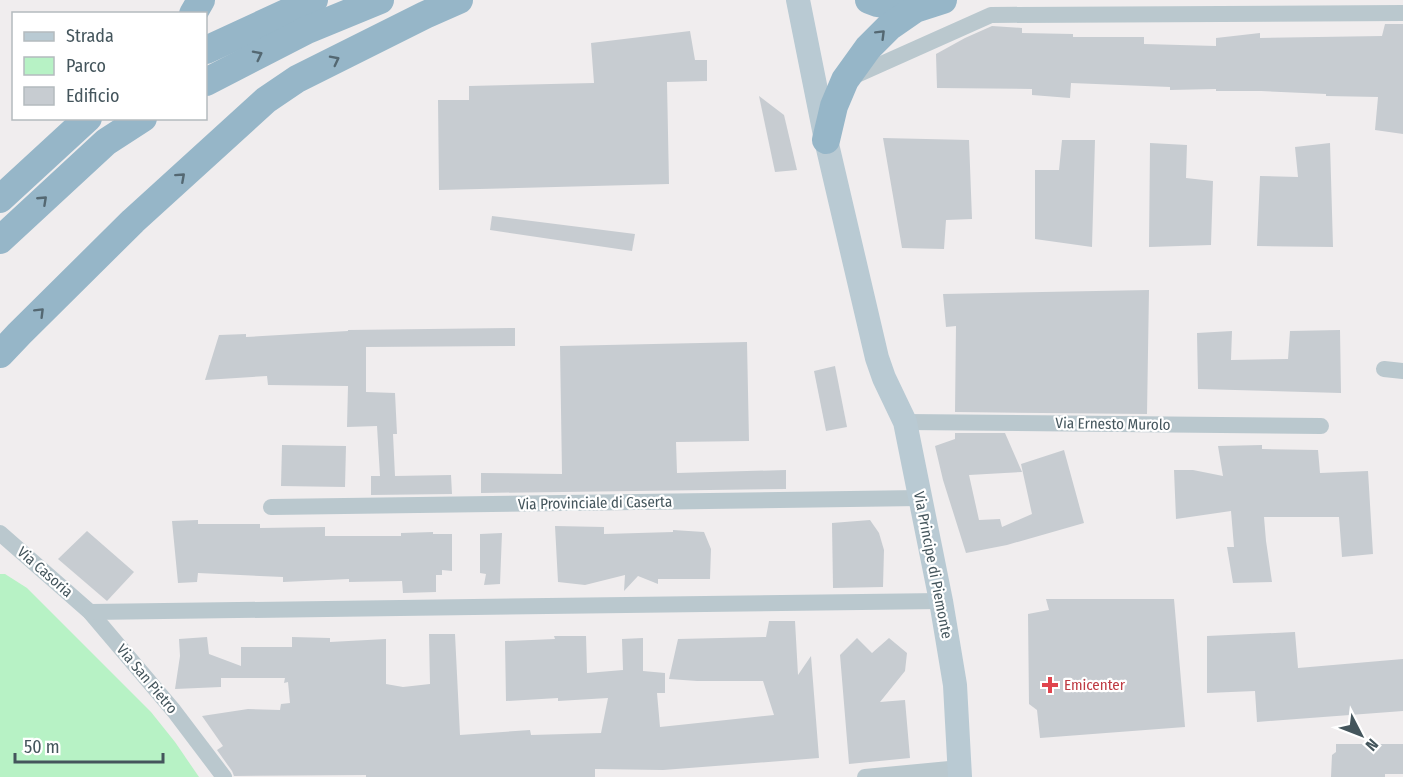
<svg xmlns="http://www.w3.org/2000/svg" width="1403" height="777" font-family="'Fira Sans Condensed',sans-serif">
  <rect width="100%" height="100%" fill="#f0edee"/>
  <polygon fill="#b7f2c5" points="0,574 5,574 27,588 151,712 175,742 199,777 0,777"/>
  <g fill="#c7ccd1">
    <polygon points="1385,24 1403,24 1403,134 1375,130 1378,97 1326,96 1326,94 1261,91 1216,91 1216,89 1170,90 1170,87 1071,83 1070,98 1032,95 1032,89 937,88 936,54 965,38 992,26 1022,28 1022,33 1073,34 1073,37 1144,37 1144,44 1216,46 1216,38 1260,33 1260,38 1382,36"/>
    <polygon points="690,31 695,60 707,60 707,81 667,82 669,184 439,190 438,100 469,100 469,86 594,83 591,43"/>
    <polygon points="759,96 784,115 797,170 775,172"/>
    <polygon points="883,138 969,140 972,219 946,220 944,249 902,248"/>
    <polygon points="1062,140 1095,140 1092,247 1035,239 1035,170 1059,170"/>
    <polygon points="1150,143 1187,145 1186,178 1213,181 1211,245 1149,247"/>
    <polygon points="1330,143 1333,247 1257,246 1260,176 1298,177 1295,147"/>
    <polygon points="492,216 635,234 632,251 490,230"/>
    <polygon points="1149,290 1147,414 955,412 956,326 946,327 943,294"/>
    <polygon points="515,328 515,346 366,347 366,392 395,393 397,434 393,434 395,476 451,475 452,494 371,495 371,476 380,476 377,426 347,427 348,386 268,385 267,376 205,380 219,335 246,334 246,337 348,331 348,330"/>
    <polygon points="1340,330 1341,393 1198,389 1197,333 1232,331 1231,360 1288,359 1290,331"/>
    <polygon points="747,342 749,441 676,442 677,473 786,470 786,489 481,493 481,473 562,474 560,346"/>
    <polygon points="835,366 847,427 826,431 814,371"/>
    <polygon points="955,433 1005,433 1022,472 969,475 979,520 1000,519 1002,527 1032,514 1021,464 1064,450 1084,523 1007,545 966,553 943,480 935,446 955,439"/>
    <polygon points="282,445 346,446 345,487 281,486"/>
    <polygon points="1262,445 1262,449 1318,450 1320,473 1368,471 1373,554 1342,557 1339,517 1264,517 1266,541 1272,582 1233,583 1227,547 1234,547 1231,511 1176,519 1174,470 1193,470 1223,476 1218,446"/>
    <polygon points="198,520 198,524 260,524 260,528 325,527 325,536 401,536 401,533 433,532 433,534 452,534 452,571 442,570 442,575 436,575 436,592 403,593 402,581 349,582 349,579 283,582 283,577 198,573 197,582 178,583 172,521"/>
    <polygon points="870,520 879,533 884,550 883,587 833,588 832,523"/>
    <polygon points="555,526 604,527 604,534 673,532 673,530 704,532 711,549 710,579 658,579 658,584 638,576 624,591 625,575 585,585 558,582"/>
    <polygon points="87,531 134,572 107,601 58,559"/>
    <polygon points="502,533 500,584 484,585 486,574 480,573 480,534"/>
    <polygon points="1046,599 1174,599 1185,727 1040,738 1037,710 1029,704 1028,614 1049,610"/>
    <polygon points="769,621 795,621 798,675 811,656 819,758 663,770 595,769 595,777 366,777 366,775 234,776 232,771 217,750 223,746 202,716 248,709 280,710 281,704 290,703 288,682 284,683 285,678 221,678 221,687 175,689 180,656 179,639 207,637 209,654 241,666 241,647 292,647 292,637 330,638 330,642 386,639 386,684 403,687 430,684 429,634 455,634 460,735 530,730 531,735 601,733 608,698 558,701 558,698 506,701 505,641 555,639 554,636 586,636 587,673 623,670 622,639 643,638 643,671 665,673 665,693 657,693 660,727 774,715 763,681 697,681 669,679 678,639 766,637"/>
    <polygon points="1295,632 1298,668 1403,659 1403,711 1257,722 1255,691 1207,693 1207,636"/>
    <polygon points="857,638 872,653 889,638 907,653 905,671 880,702 905,700 910,758 849,764 840,655"/>
    <polygon points="1336,744 1403,744 1403,774 1385,774 1385,777 1331,777 1332,755 1336,752"/>
  </g>
  <g fill="none" stroke-linecap="round" stroke-linejoin="round">
    <g stroke="#bac8ce" stroke-width="16">
      <polyline points="850,78 991,15 1403,13"/>
      <polyline points="1384,369 1403,371"/>
      <polyline points="905,422 1321,426"/>
      <polyline points="271,507 920,498"/>
      <polyline points="0,533 90,612 174,711 224,777"/>
      <polyline points="90,612 941,601"/>
      <polyline points="865,777 960,768"/>
    </g>
    <polyline stroke="#b9cad3" stroke-width="24" points="798,0 826,140 877,358 884,378 905,422 941,601 955,685 960,777"/>
    <g stroke="#96b6c8" stroke-width="28">
      <polyline points="869,0 877,3 915,9"/>
      <polyline points="193,14 201,0"/>
      <polyline points="206,50 314,0"/>
      <polyline points="206,82 307,30 380,0"/>
      <polyline points="826,140 834,106 845,80 868,48 889,27 915,9 943,0"/>
      <polyline points="0,199 88,118"/>
      <polyline points="0,240 106,142 143,118"/>
      <polyline points="0,354 19,334 133,221 266,100 297,79 425,15 459,0"/>
    </g>
  </g>
  <defs><path id="oneway-chevron" d="M-2-3.5L2.5 0L-2 3.5" fill="none" stroke-width="1.6" stroke-linecap="round" stroke-linejoin="round" transform="scale(1.5)"/></defs>
  <g stroke="#546872">
    <use href="#oneway-chevron" transform="translate(881 34) rotate(-45)"/>
    <use href="#oneway-chevron" transform="translate(258 55) rotate(-27)"/>
    <use href="#oneway-chevron" transform="translate(335 60) rotate(-27)"/>
    <use href="#oneway-chevron" transform="translate(181 177) rotate(-42)"/>
    <use href="#oneway-chevron" transform="translate(43 200) rotate(-43)"/>
    <use href="#oneway-chevron" transform="translate(40 312) rotate(-45)"/>
  </g>
  <path fill="#e0444e" stroke="#fff" stroke-width="2" d="M1047 676h6v6h6v6h-6v6h-6v-6h-6v-6h6z"/>
  <g text-anchor="middle" dominant-baseline="central" stroke-width="4.5" stroke-linejoin="round" paint-order="stroke">
    <g font-size="15" fill="#44555c" stroke="#fff">
      <text transform="translate(1113 424) rotate(1)">Via Ernesto Murolo</text>
      <text transform="translate(595 503) rotate(-1)">Via Provinciale di Caserta</text>
      <text transform="translate(933 565) rotate(79)">Via Principe di Piemonte</text>
      <text transform="translate(45 572) rotate(41)">Via Casoria</text>
      <text transform="translate(147 679) rotate(50)">Via San Pietro</text>
    </g>
    <g font-size="15" fill="#be3a42" stroke="#fff" text-anchor="start">
      <text x="1064" y="685">Emicenter</text>
    </g>
  </g>
  <rect x="12" y="12" width="195" height="108" fill="#ffffff" stroke="#b4bbbe" stroke-width="1.5"/>
  <rect x="24" y="32" width="30" height="9" fill="#b9cad3" stroke="#b4bbbe" stroke-width="1.5"/>
  <text x="66" y="42" font-size="18" fill="#44555c">Strada</text>
  <rect x="24" y="57" width="30" height="18" fill="#b7f2c5" stroke="#b4bbbe" stroke-width="1.5"/>
  <text x="66" y="72" font-size="18" fill="#44555c">Parco</text>
  <rect x="24" y="87" width="30" height="18" fill="#c7ccd1" stroke="#b4bbbe" stroke-width="1.5"/>
  <text x="66" y="102" font-size="18" fill="#44555c">Edificio</text>
  <g transform="translate(1361 735) rotate(132)" stroke="#ffffff" stroke-width="4.5" paint-order="stroke">
  <path d="M0-4.5L10 22L0 15L-10 22Z" fill="#44555c"/>
  <text y="-9" font-size="16" font-weight="bold" text-anchor="middle" fill="#44555c">N</text>
  </g>
  <path d="M15 753v9h148v-9" fill="none" stroke="#44555c" stroke-width="3"/>
  <text x="24" y="753" font-size="18" fill="#44555c" stroke="#ffffff" stroke-width="4.5" paint-order="stroke">50 m</text>
</svg>
